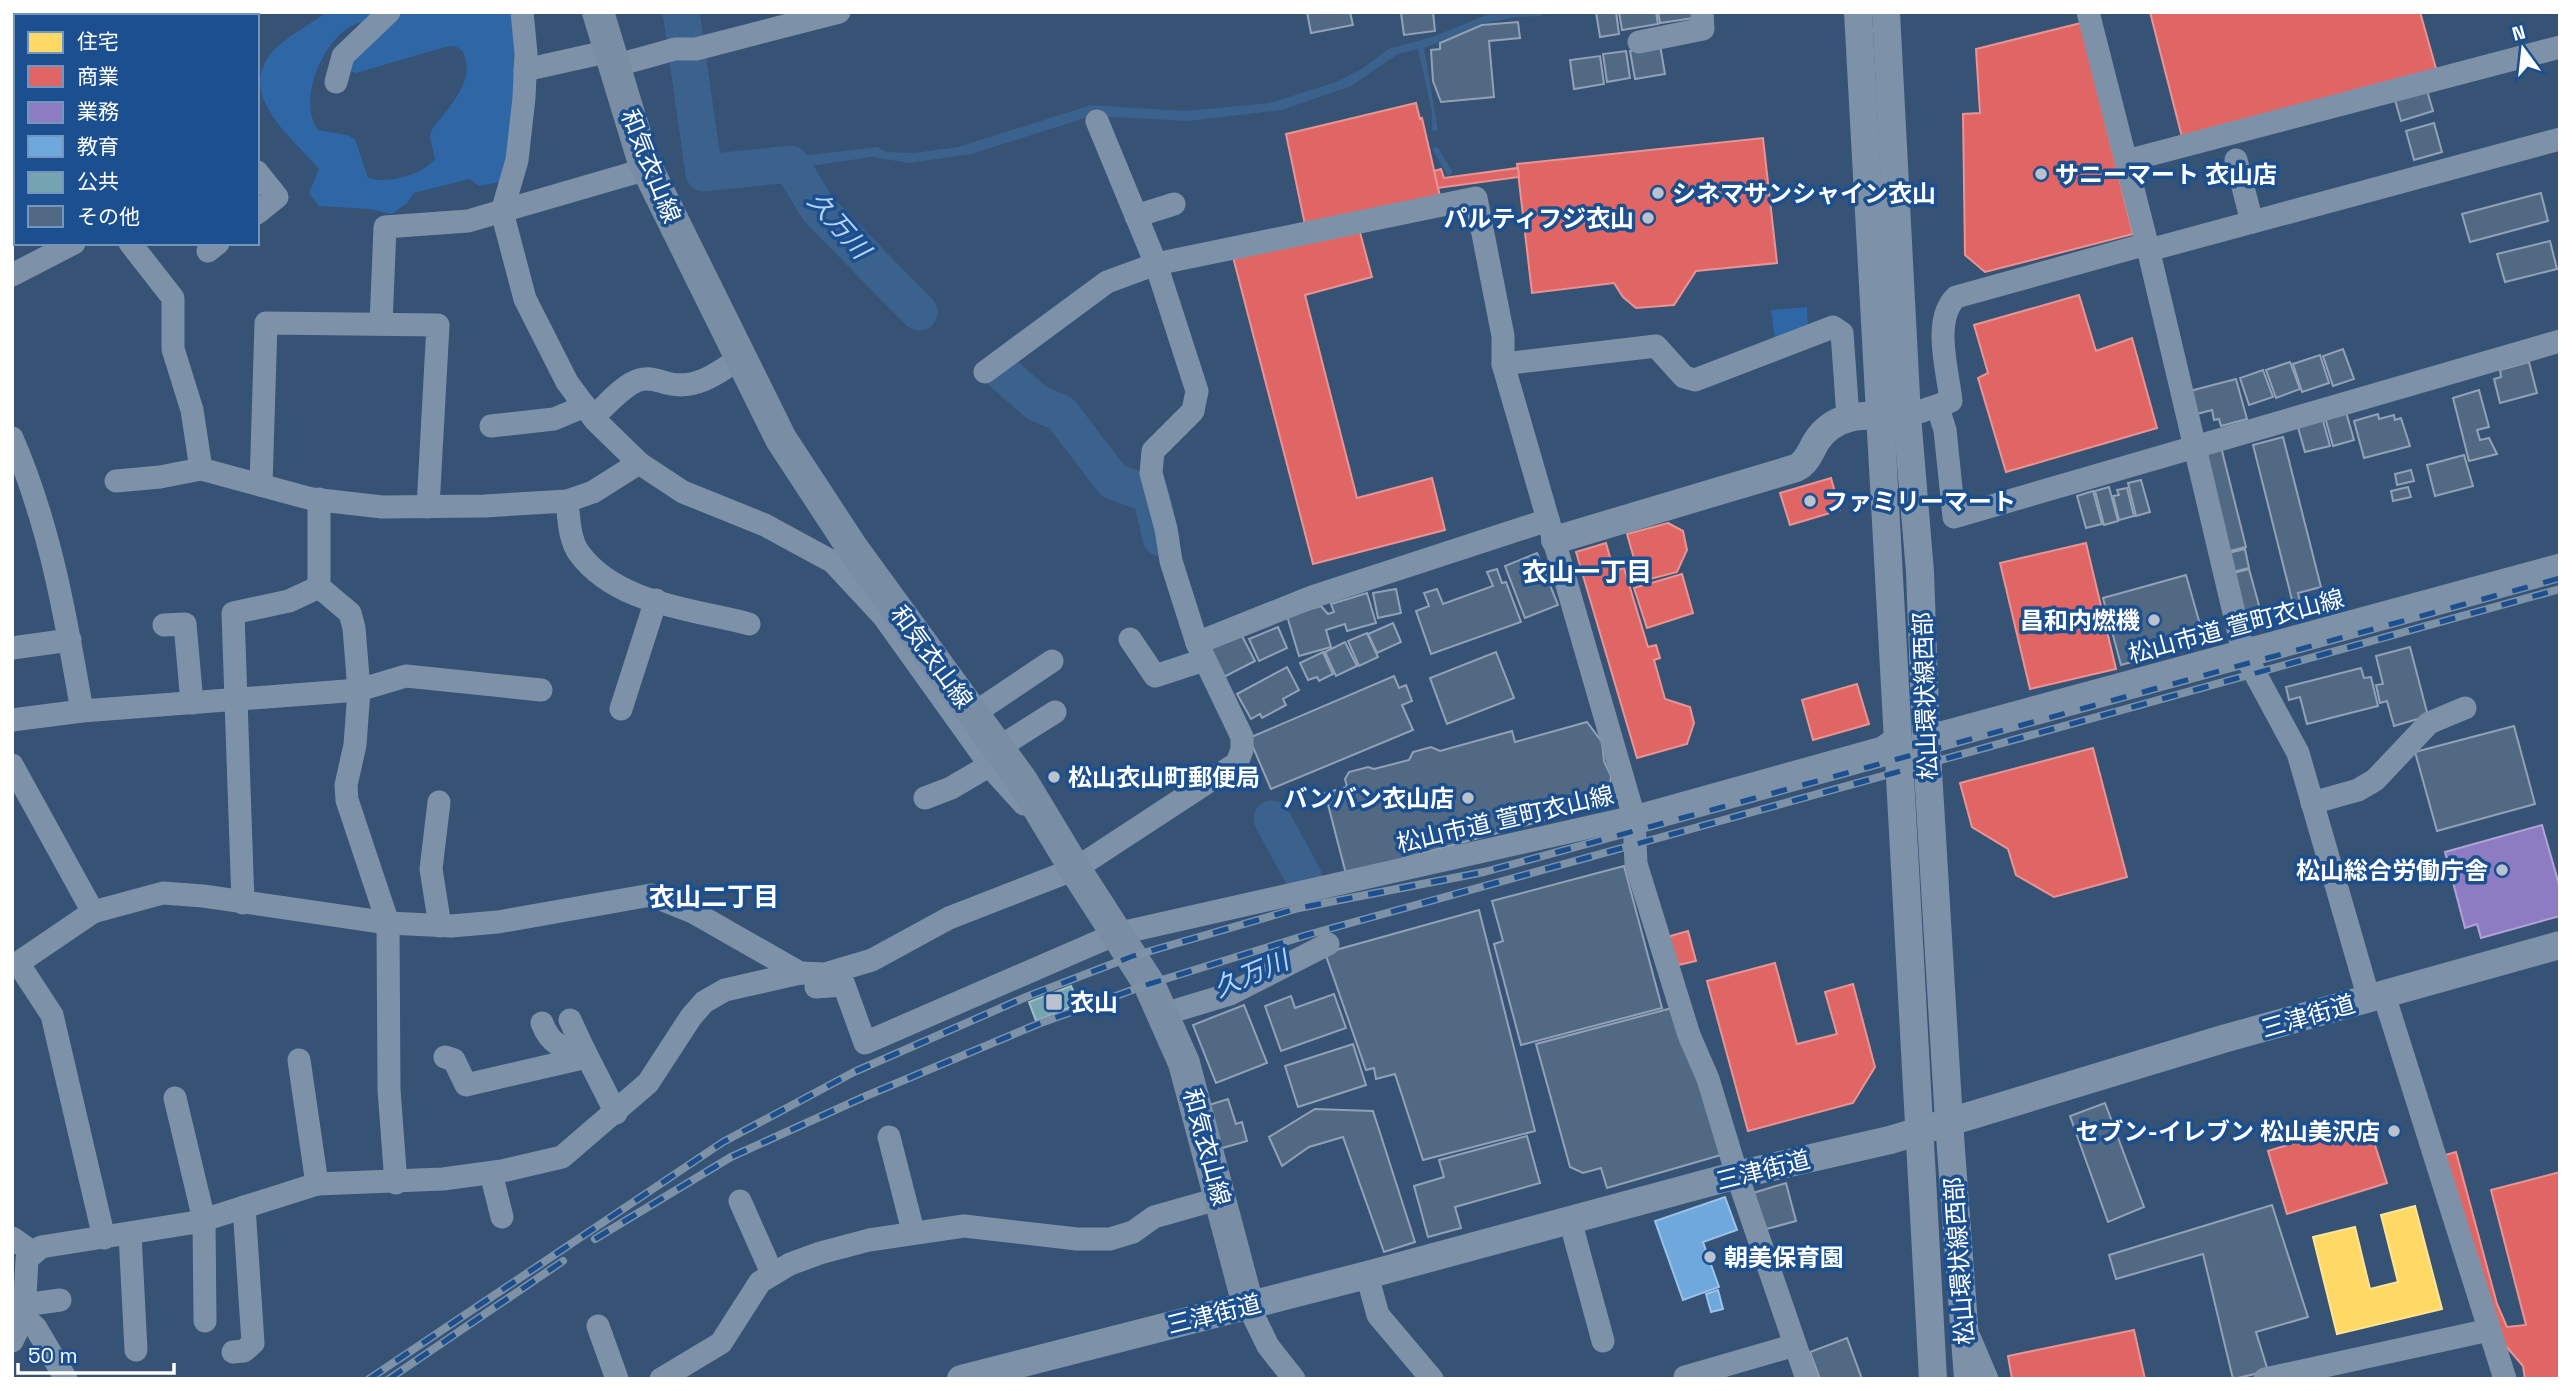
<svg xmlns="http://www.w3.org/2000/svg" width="2572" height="1391" font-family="'Space Grotesk','Noto Sans JP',sans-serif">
  <rect width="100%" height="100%" fill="#365274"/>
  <g fill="#2f66a5" fill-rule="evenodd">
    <path d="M327,12H513C515,67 521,131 500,182L479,186L470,179L414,193L407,203L392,214L369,209L319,206L309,193L319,169C291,136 235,95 273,51C287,36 311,24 327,12ZM358,23L366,25L375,37L372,44L348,65V71L356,73L449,46C459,46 463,49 465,58C473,85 447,109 432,129L430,138L435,159C423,175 387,184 368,178L355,139L347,135L318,130C296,99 325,34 358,23Z"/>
    <polygon points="1807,307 1808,327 1775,340 1771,310"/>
  </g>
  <polygon fill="#3b618d" points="1494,12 1541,12 1541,16 1515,17 1482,24 1424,48 1438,130 1432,131 1432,112 1418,49 1398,54 1351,86 1282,110 1188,121 1091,116 972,154 909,163 872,157 797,168 791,157 877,147 887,152 914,153 958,147 1091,105 1184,111 1270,103 1336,82 1363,68 1388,49 1432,37"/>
  <polygon fill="#ffd966" stroke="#ffe494" stroke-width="2" points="2415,1206 2442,1309 2337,1334 2313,1237 2355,1227 2370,1289 2398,1282 2381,1215"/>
  <g fill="#e06666" stroke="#e99494" stroke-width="2">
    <polygon points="2150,12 2420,12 2437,72 2183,141"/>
    <polygon points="2081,23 2133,234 1985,272 1965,255 1963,114 1980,113 1976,49"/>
    <polygon points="1416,103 1420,119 1422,118 1440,196 1305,225 1286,134"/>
    <polygon points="1763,138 1777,263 1696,271 1674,305 1636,308 1623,297 1614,283 1532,293 1517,164"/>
    <polygon points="1518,168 1519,177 1438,188 1434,171 1441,169 1444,178"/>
    <polygon points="1358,225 1372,277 1305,295 1357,498 1432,478 1445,530 1313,564 1233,257"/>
    <polygon points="2079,295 2096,351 2132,338 2157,428 2006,472 1978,378 1988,373 1974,325"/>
    <polygon points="1831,478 1840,510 1790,525 1780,493"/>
    <polygon points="1668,523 1683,531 1687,550 1677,572 1631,584 1626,564 1635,562 1627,534"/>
    <polygon points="1606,543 1614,571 1624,568 1648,647 1656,645 1660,658 1654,660 1665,699 1690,707 1694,723 1687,744 1637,758 1576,552"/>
    <polygon points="2086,543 2116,669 2030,689 2000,563"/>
    <polygon points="1682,574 1693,613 1647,628 1634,588"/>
    <polygon points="1857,684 1869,724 1813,740 1802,700"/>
    <polygon points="2093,748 2127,877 2054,897 2016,875 2008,849 1972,827 1960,783"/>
    <polygon points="1688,931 1696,961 1674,966 1667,937"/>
    <polygon points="1775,963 1797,1044 1837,1034 1825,992 1853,984 1875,1067 1853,1103 1748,1131 1707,981"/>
    <polygon points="2343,1120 2344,1127 2367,1120 2387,1183 2287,1214 2268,1151 2304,1140 2301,1133"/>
    <polygon points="2456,1152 2497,1304 2507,1327 2526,1325 2491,1190 2560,1172 2560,1379 2525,1379 2523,1366 2493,1331 2442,1156"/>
    <polygon points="2134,1330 2145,1379 2012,1379 2008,1356"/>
  </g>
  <polygon fill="#8e7cc3" stroke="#b0a3d5" stroke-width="2" points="2542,825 2560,888 2560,916 2481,938 2477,924 2465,928 2445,852"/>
  <g fill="#6fa8dc" stroke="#9ac2e6" stroke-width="2">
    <polygon points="1725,1197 1737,1230 1703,1242 1719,1287 1683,1300 1655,1221"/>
    <polygon points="1718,1290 1723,1309 1711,1312 1706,1294"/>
  </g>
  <polygon fill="#76a5af" stroke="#9fc0c7" stroke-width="2" points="1071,986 1079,1004 1036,1021 1029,1002"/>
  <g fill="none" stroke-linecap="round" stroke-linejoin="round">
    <polyline stroke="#3b618d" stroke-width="6" points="1436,150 1449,172"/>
    <g stroke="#3b618d" stroke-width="37">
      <polyline points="681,12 704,173 791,164 818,209 919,312"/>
      <polyline points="1002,372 1037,403 1061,413 1113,481 1151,495 1161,538"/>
      <polyline points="1272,819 1304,878"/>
    </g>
  </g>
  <g fill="#526984" stroke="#92a2b6" stroke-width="2">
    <polygon points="1307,12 1350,12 1353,25 1311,33"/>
    <polygon points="1433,12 1435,31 1404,35 1401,13"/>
    <polygon points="1596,12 1616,12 1619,34 1600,37"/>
    <polygon points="1619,12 1656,12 1658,24 1622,30"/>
    <polygon points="1658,12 1693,12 1694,18 1660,23"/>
    <polygon points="1518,22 1520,38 1489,41 1494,97 1441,102 1433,81 1431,50 1440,49 1440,43 1482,25"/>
    <polygon points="1660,45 1665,74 1635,79 1630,51"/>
    <polygon points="1626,51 1630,78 1607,82 1603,54"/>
    <polygon points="1600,56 1604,84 1574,89 1570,60"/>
    <polygon points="2425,84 2433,111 2401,121 2393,93"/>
    <polygon points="2434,123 2442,152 2414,160 2406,131"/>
    <polygon points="2541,193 2548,221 2470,242 2462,214"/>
    <polygon points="2550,241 2557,269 2505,282 2497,254"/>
    <polygon points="2343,349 2354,379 2333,386 2323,356"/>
    <polygon points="2320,355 2329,383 2302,392 2293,364"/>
    <polygon points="2290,362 2300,389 2276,398 2266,370"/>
    <polygon points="2529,362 2537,393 2500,403 2494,379 2501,377 2500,370"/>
    <polygon points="2263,370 2273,397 2249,405 2240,378"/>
    <polygon points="2236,379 2247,419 2221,426 2219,419 2214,420 2212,410 2193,415 2186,392"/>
    <polygon points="2479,390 2489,427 2477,430 2480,440 2489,438 2497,454 2469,461 2453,398"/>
    <polygon points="2346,412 2354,440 2333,446 2325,417"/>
    <polygon points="2378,414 2379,419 2394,415 2395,420 2401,418 2410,446 2364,458 2354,421"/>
    <polygon points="2322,417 2330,446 2305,452 2297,424"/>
    <polygon points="2283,437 2321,587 2298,593 2300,602 2293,604 2253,445"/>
    <polygon points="2221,447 2246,547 2226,552 2201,452"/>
    <polygon points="2464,455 2473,486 2435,496 2427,465"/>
    <polygon points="2411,470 2414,481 2397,485 2395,474"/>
    <polygon points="2141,480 2150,512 2136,516 2128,483"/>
    <polygon points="2109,487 2118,521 2104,525 2095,491"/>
    <polygon points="2408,487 2411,497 2393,501 2391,491"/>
    <polygon points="2127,488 2134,516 2119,520 2113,496 2119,495 2117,490"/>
    <polygon points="2093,491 2102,524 2086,528 2077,496"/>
    <polygon points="2245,549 2249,568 2229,573 2224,554"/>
    <polygon points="1537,553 1558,605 1525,618 1505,566"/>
    <polygon points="1497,569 1502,583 1506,582 1521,622 1431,654 1416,611 1429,606 1424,593 1437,589 1443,604 1493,586 1487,572"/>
    <polygon points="2249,569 2260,609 2241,615 2230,574"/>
    <polygon points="2186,575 2205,642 2121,665 2103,598"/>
    <polygon points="1396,589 1401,613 1378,618 1373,593"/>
    <polygon points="1367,593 1376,623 1347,631 1345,624 1326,630 1331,647 1299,656 1287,616 1321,606 1328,614 1334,612 1331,604"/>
    <polygon points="1393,623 1401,642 1377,653 1368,634"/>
    <polygon points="1278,627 1287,648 1259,661 1249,639"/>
    <polygon points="1240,632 1255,661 1222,678 1207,649"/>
    <polygon points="1367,633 1378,657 1359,666 1348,641"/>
    <polygon points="1345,642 1357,666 1336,676 1325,652"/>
    <polygon points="2410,647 2428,716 2394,726 2387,701 2380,703 2376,685 2383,684 2376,656"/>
    <polygon points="1323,652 1333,674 1319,681 1317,677 1308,680 1300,663"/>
    <polygon points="1496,652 1514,698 1447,724 1430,678"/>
    <polygon points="1287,667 1299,690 1283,699 1286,705 1262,718 1260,714 1251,719 1237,694"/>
    <polygon points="2361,668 2364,678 2371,677 2378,706 2307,724 2300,697 2289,700 2286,687"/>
    <polygon points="1394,676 1399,688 1406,685 1412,701 1402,705 1413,730 1271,789 1249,738"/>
    <polygon points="1587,722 1602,742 1604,761 1611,776 1608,803 1346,874 1325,793 1347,787 1345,779 1349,772 1368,767 1374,769 1409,760 1413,752 1431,747 1440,751 1512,731 1515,742"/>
    <polygon points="2514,726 2535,804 2437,831 2415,752"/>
    <polygon points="1624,866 1662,1008 1521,1045 1494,944 1503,941 1492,901"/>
    <polygon points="1479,910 1535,1131 1423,1160 1395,1074 1376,1079 1374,1068 1366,1070 1325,953"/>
    <polygon points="1334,994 1346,1028 1281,1051 1265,1006 1291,996 1295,1008"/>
    <polygon points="1244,1005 1267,1063 1216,1083 1193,1025"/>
    <polygon points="1672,1008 1700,1080 1721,1155 1607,1188 1601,1168 1583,1173 1570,1167 1536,1044"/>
    <polygon points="1353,1044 1366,1085 1298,1107 1285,1066"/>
    <polygon points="1228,1099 1236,1124 1242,1122 1247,1141 1219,1149 1206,1106"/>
    <polygon points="2105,1103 2144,1207 2108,1222 2070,1116"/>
    <polygon points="1315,1109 1373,1111 1415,1242 1384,1252 1343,1137 1309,1147 1282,1166 1269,1137"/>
    <polygon points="1527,1136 1540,1183 1455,1207 1461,1228 1428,1237 1414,1186 1444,1177 1439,1160"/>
    <polygon points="1786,1183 1796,1221 1763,1230 1753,1193"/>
    <polygon points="2272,1205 2308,1317 2256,1332 2268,1371 2233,1379 2203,1254 2116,1279 2109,1255"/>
    <polygon points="1847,1338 1862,1379 1820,1379 1810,1352"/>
  </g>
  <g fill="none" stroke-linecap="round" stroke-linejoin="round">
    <g stroke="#7d92a8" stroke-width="23">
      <polyline points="167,12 169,16"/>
      <polyline points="522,12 526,53 524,98 517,160 502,212 525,299 567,382 595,420 639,463 683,492 765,525 833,562 884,617 995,772 1024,804"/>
      <polyline points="2088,12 2147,244 2243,651 2298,753 2369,999"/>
      <polyline points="69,16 73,12"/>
      <polyline points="202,16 205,12"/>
      <polyline points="1639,42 1703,29 1702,12"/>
      <polyline points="614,66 675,49 696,49 839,12"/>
      <polyline points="525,70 610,51"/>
      <polyline points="336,82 343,56 389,12"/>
      <polyline points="2236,160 2252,222"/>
      <polyline points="2126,161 2560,47"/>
      <polyline points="257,172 277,197 257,213"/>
      <polyline points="1136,216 1174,204"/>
      <polyline points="130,243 173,298 173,349 192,410 201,469 312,499 382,507 485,506 567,501 593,492 639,463"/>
      <polyline points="2149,250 2560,139"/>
      <polyline points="208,251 218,243"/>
      <polyline points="12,275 74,243"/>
      <polyline points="381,324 385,227 468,221 647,169"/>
      <polyline points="1503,364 1656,346 1684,377 1695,380 1833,327 1842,333 1848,417"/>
      <polyline points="985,372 1107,282 1156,264 1476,198 1503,336 1503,364 1634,817 1636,864 1689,1035 1708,1079 1737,1175 1807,1379"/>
      <polyline points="1938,408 1945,430 1954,517 2560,341"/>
      <path d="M1907,416L1951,401C1948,371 1932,320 1956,297L2147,244"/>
      <path d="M593,417C606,406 623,385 639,380C651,376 659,382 671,384C698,389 719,372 740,358"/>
      <polyline points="491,426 554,419 585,406"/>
      <path d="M12,438C50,525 66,618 82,711L12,720"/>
      <polyline points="116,481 160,477 201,469"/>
      <polyline points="261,485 266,323 438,325 428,507"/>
      <path d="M567,501C569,518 569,539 579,553C616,604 693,609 749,624"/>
      <polyline points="319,587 350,613 354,628 359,690 355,745 346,785 347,800 388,923 389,1090 396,1183"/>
      <polyline points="164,625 185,624 192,703"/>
      <polyline points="1130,639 1155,676 1204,660"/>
      <polyline points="1197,643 1312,597 1548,520"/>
      <polyline points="12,648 70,640"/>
      <polyline points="621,709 656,600"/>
      <polyline points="82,711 359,690 406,676 541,690"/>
      <polyline points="973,714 1052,661"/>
      <polyline points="1926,737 2560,565"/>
      <polyline points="998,748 1055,712"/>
      <polyline points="12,765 93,912 163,893 203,896 388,923 451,926 498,922 651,895 693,912 800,973"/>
      <polyline points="925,798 951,788 990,765"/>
      <polyline points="439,802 431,869 440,926"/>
      <polyline points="2312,803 2358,790 2375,780 2429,723 2465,708"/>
      <polyline points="243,903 233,613 289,601 319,587 319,499"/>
      <polyline points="18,963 52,1015 104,1238"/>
      <polyline points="12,967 93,912"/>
      <polyline points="816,987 844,985 865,1043 1116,934 1634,817 1882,748 1898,737"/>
      <polyline points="2384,995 2505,1379"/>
      <polyline points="1164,1014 1230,994 1328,944"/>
      <polyline points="570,1020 584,1050"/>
      <path d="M542,1023C550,1044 561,1049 584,1050L616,1113"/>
      <polyline points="445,1057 454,1060 466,1085 587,1057"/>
      <polyline points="299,1060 317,1184"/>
      <polyline points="175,1098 204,1220 205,1321"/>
      <polyline points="889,1137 913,1231"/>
      <polyline points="491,1173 502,1217"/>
      <polyline points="740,1201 772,1273"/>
      <polyline points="1570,1220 1603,1341"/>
      <polyline points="130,1234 136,1350"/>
      <polyline points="12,1238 32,1252"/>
      <polyline points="1367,1275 1378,1315 1432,1379"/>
      <polyline points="24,1305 60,1300"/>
      <polyline points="1248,1305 1268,1346 1294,1379"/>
      <polyline points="24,1317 36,1328 66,1379"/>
      <polyline points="598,1326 617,1379"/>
      <polyline points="1970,1339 1987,1379"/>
      <polyline points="12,1341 24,1317 27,1259 41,1247 197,1222 317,1184 443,1179 502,1171 562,1157 648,1083 691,1017 704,1002 725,990 800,973 825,974 872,960 949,918 1075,869 1237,763 1242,750 1242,737 1197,643 1171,561 1166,529 1151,473 1153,451 1193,411 1197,391 1156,264 1097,121"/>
      <polyline points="233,1352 244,1351 253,1343 244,1207"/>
      <polyline points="1685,1377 1795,1345"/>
      <polyline points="661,1379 721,1343 760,1282 790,1264 820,1253 869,1240 964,1226 1077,1239 1110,1239 1133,1232 1154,1217 1221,1198"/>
      <polyline points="2265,1379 2489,1330"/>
    </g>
    <g stroke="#7d92a8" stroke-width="28">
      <polyline points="1858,12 1933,1379"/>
      <polyline points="1886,12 1907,416 1920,572 1926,737 1949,1122 1968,1379"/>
      <path d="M1555,540L1796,468C1807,463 1810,452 1816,442C1835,412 1866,415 1897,416"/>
      <polyline points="961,1379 1367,1275 1737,1175 1890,1140 2223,1039 2560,945"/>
    </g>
    <polyline stroke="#798da4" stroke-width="32" points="598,12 643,160 781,439 853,549 1022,781 1075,869 1149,984 1184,1063 1248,1305"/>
    <defs>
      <g id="rail">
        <polyline points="595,1239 731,1157 866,1096 1038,1024 1149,984 1307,935 2560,589"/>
        <polyline points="369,1379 723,1142 854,1072 1026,997 1133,956 1299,908 1484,872 2560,578"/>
        <polyline points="389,1379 563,1261"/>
      </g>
    </defs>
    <use href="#rail" stroke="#7e92a7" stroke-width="8"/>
    <use href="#rail" stroke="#1b4f8f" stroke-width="5" stroke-dasharray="16" stroke-linecap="butt"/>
  </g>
  <g fill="#b9c2ce" stroke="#1b4f8f" stroke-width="2.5">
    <circle cx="2041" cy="174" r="7"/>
    <circle cx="1658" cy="193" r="7"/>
    <circle cx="1648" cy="218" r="7"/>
    <circle cx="1810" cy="501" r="7"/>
    <circle cx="2154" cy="620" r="7"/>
    <circle cx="1054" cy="777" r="7"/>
    <circle cx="1468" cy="798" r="7"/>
    <circle cx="2502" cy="870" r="7"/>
    <rect x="1045" y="993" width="18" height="18" rx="3.5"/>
    <circle cx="2394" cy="1131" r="7"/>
    <circle cx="1710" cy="1257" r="7"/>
  </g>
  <g text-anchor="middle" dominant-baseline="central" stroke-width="7" stroke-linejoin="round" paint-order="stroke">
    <g font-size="24" fill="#fff" stroke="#1b4f8f">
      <text transform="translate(651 166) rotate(68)">和気衣山線</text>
      <text transform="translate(2236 626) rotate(-15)">松山市道 萱町衣山線</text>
      <text transform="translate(932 657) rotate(54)">和気衣山線</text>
      <text transform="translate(1925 696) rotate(-92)">松山環状線西部</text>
      <text transform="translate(1505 819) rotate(-13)">松山市道 萱町衣山線</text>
      <text transform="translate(2308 1016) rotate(-16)">三津街道</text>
      <text transform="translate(1207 1147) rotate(75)">和気衣山線</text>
      <text transform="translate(1763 1170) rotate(-14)">三津街道</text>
      <text transform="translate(1959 1261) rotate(-94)">松山環状線西部</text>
      <text transform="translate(1214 1314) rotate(-14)">三津街道</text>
    </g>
    <g font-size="24" font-weight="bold" fill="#fff" stroke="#1b4f8f" text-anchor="start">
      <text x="2055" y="174">サニーマート 衣山店</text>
      <text x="1672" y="193">シネマサンシャイン衣山</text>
      <text x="1634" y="218" text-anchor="end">パルティフジ衣山</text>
      <text x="1824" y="501">ファミリーマート</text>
      <text x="2140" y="620" text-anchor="end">昌和内燃機</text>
      <text x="1068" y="777">松山衣山町郵便局</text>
      <text x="1454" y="798" text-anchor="end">バンバン衣山店</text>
      <text x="2488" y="870" text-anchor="end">松山総合労働庁舎</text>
      <text x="1070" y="1002">衣山</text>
      <text x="2380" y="1131" text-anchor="end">セブン-イレブン 松山美沢店</text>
      <text x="1724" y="1257">朝美保育園</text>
    </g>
    <g font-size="26" font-style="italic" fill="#b5d3f5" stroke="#1b4f8f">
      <text transform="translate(839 225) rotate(49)">久万川</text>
      <text transform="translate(1251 974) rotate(-23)">久万川</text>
    </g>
    <g font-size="26" font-weight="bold" fill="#fff" stroke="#1b4f8f">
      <text x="1587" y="572">衣山一丁目</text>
      <text x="714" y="897">衣山二丁目</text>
    </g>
  </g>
  <rect width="2572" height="1391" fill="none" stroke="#ffffff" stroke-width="28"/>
  <rect x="14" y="14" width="245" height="231" fill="#1b4f8f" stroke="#7695bc" stroke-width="2"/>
  <rect x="28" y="32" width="35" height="21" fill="#ffd966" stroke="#7695bc" stroke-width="2"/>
  <text x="77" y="49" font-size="21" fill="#ffffff">住宅</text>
  <rect x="28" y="66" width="35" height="21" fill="#e06666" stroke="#7695bc" stroke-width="2"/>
  <text x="77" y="84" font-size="21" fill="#ffffff">商業</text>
  <rect x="28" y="102" width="35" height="21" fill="#8e7cc3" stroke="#7695bc" stroke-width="2"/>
  <text x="77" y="119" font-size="21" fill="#ffffff">業務</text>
  <rect x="28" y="136" width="35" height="21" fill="#6fa8dc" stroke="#7695bc" stroke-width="2"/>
  <text x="77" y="154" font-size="21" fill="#ffffff">教育</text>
  <rect x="28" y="172" width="35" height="21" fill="#76a5af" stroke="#7695bc" stroke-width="2"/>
  <text x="77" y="189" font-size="21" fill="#ffffff">公共</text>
  <rect x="28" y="206" width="35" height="21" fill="#526984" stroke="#7695bc" stroke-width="2"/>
  <text x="77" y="224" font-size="21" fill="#ffffff">その他</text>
  <g transform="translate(2523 49) rotate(345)" stroke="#1b4f8f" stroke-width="5" paint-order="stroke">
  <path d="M0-5L12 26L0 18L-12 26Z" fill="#ffffff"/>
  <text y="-10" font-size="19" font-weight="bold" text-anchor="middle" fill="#ffffff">N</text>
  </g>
  <path d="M18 1363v10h156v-10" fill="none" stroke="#ffffff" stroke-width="3.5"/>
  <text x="28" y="1363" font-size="21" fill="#ffffff" stroke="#1b4f8f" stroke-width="5" paint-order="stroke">50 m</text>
</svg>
